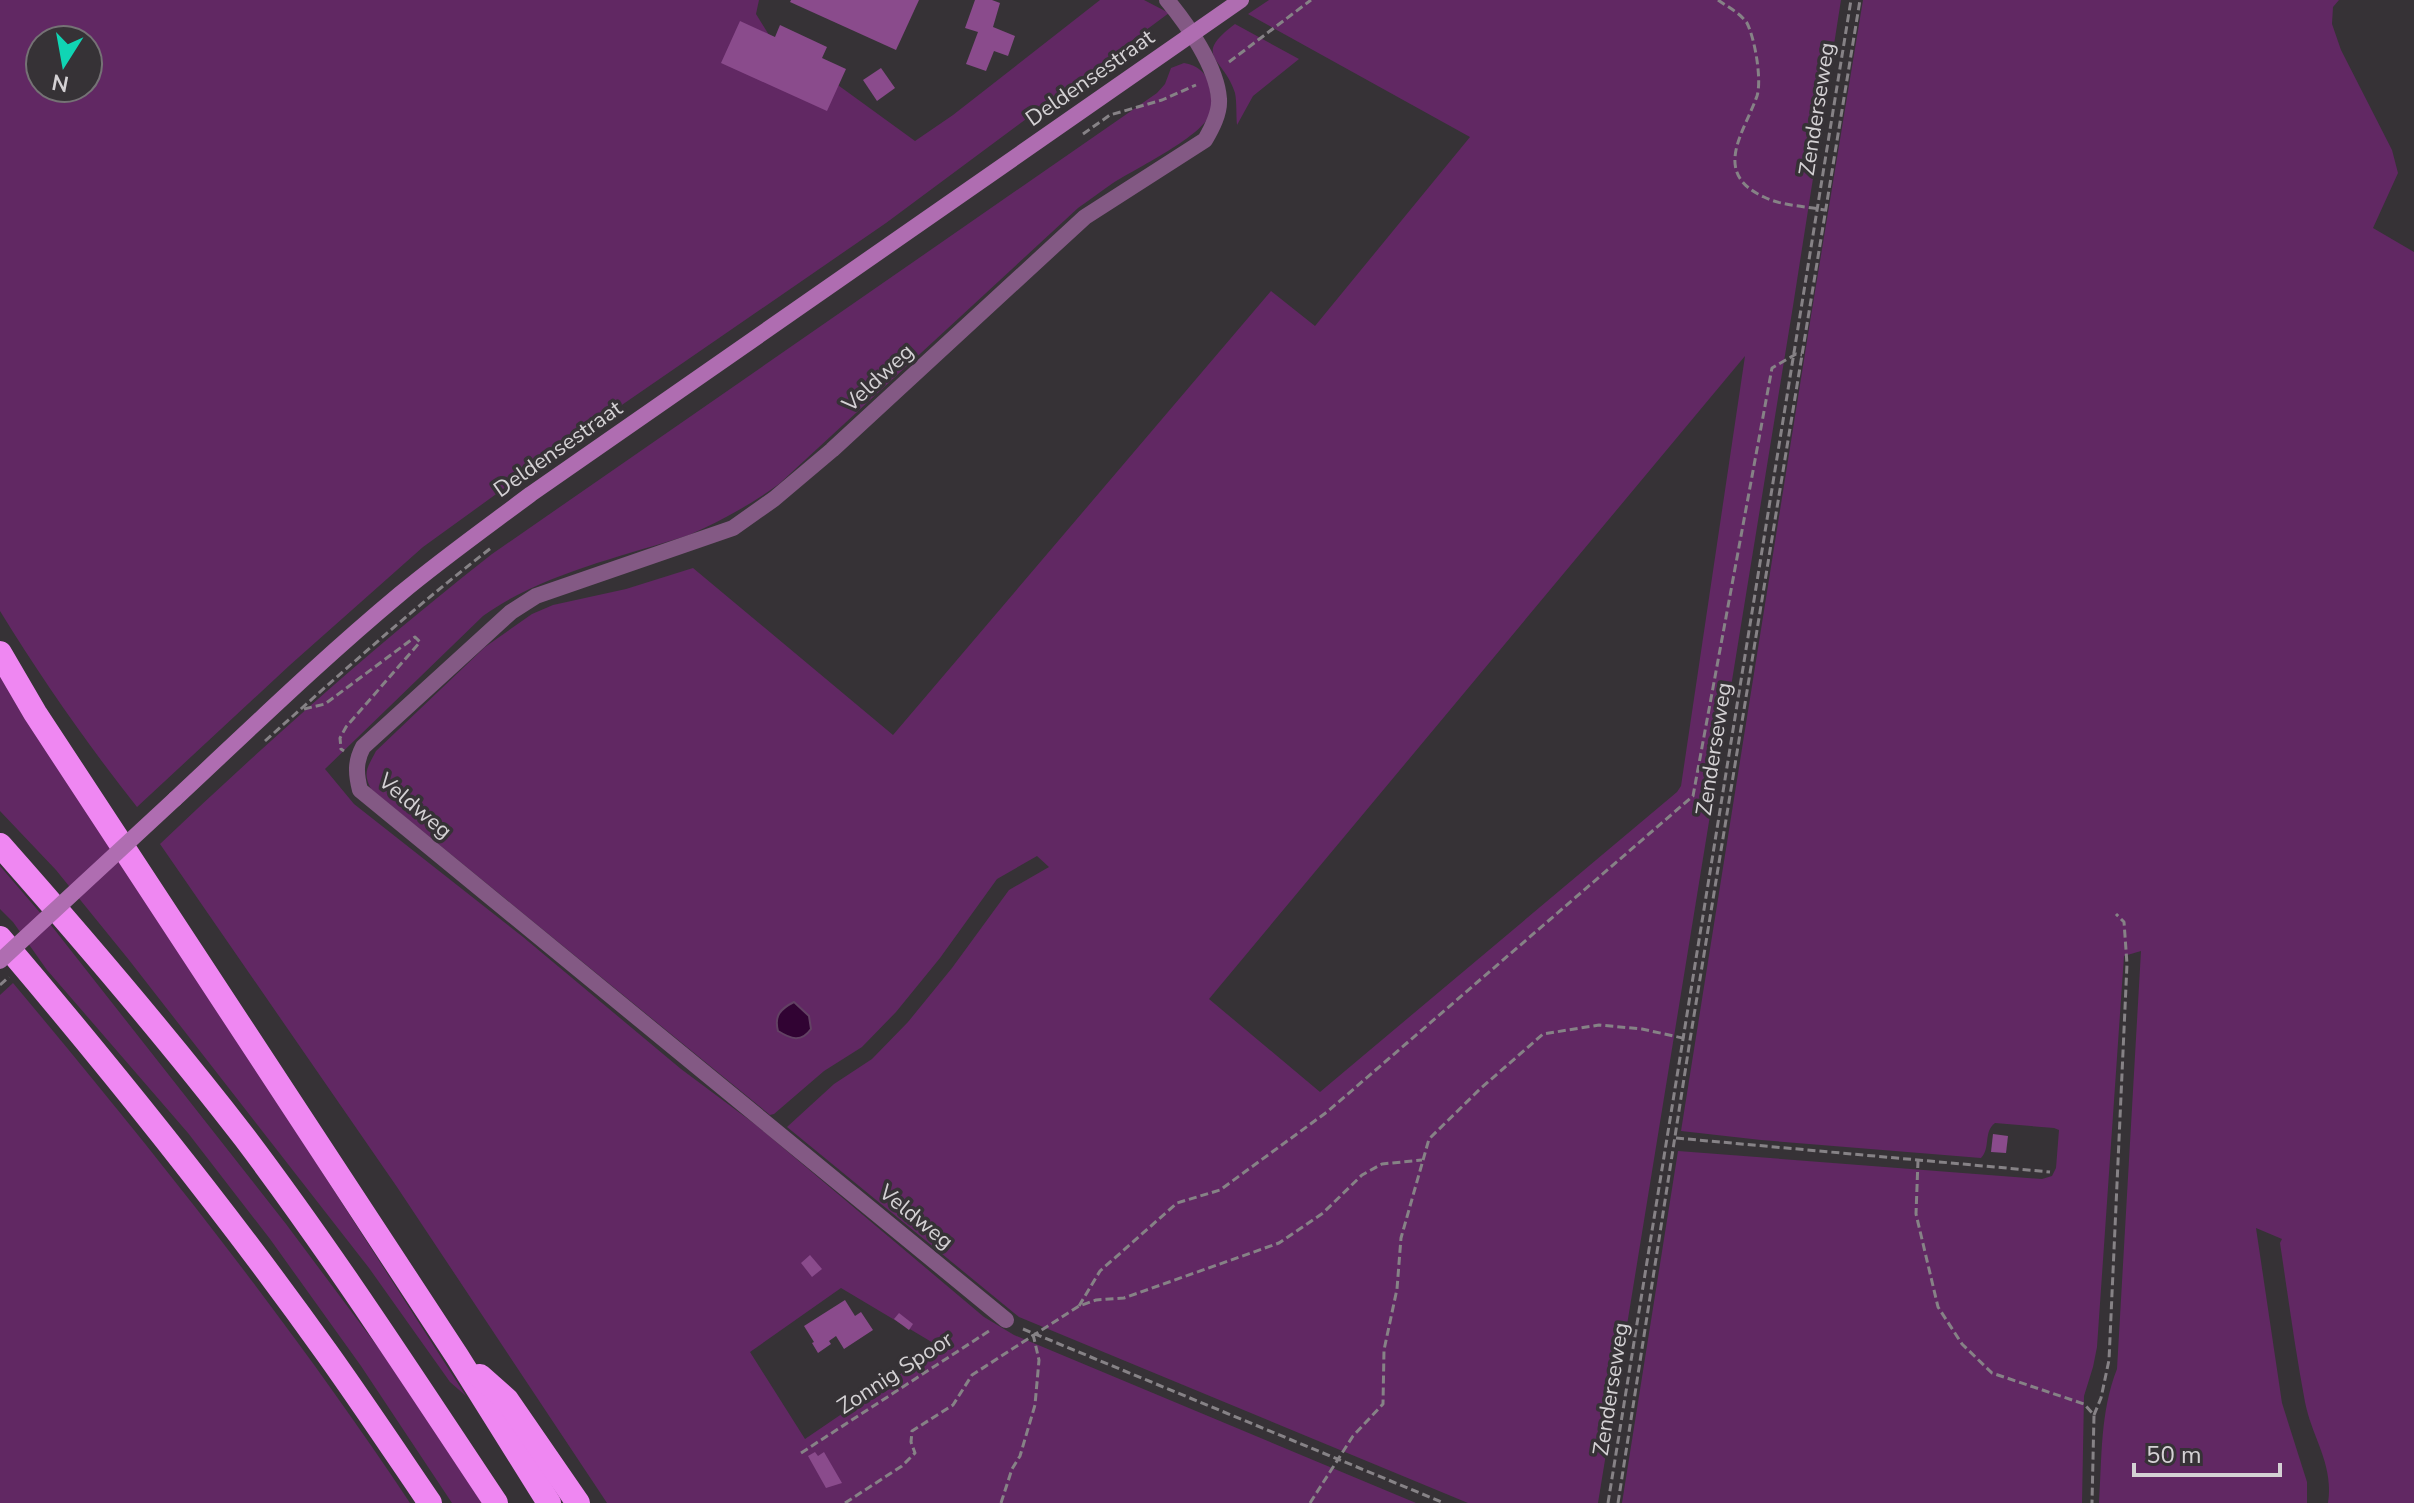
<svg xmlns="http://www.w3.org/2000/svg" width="2414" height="1503" font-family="'Nunito Sans',sans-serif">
  <rect width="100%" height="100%" fill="#363236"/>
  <g fill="#612863" fill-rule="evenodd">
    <path d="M0,0H759L756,14L769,35L915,141L953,115L1100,0H1144L1169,13L886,223L571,440L423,547L290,665L137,807C87,744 42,679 0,611ZM40,40H88V88H40Z"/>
    <path d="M1269,0H1841L1793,306L1598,1503H1468L1019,1317L787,1127L834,1084L872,1059L908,1022L952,968L1009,890L1049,867L1037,856L997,879L940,958L896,1012L862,1047L824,1071L774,1114L770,1115L371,789C362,772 368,767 376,751L485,647L532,614L553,605L626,589L693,568L893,735L1271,291L1315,326L1470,137L1248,14ZM1745,356L1681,786L1677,792L1320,1092L1209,999Z"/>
    <path d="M1863,0H2339L2333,7L2332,24L2341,50L2392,150L2398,173L2373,228L2414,252V1503H2328C2334,1464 2312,1438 2305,1402C2295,1349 2288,1296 2280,1243L2282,1239L2256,1228L2282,1403L2307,1482V1503H2099C2102,1458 2100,1412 2117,1369L2141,951L2124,956L2097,1347L2093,1367L2084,1396L2082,1503H1622L1678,1151L2042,1179L2052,1176L2056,1168L2059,1130L2054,1128L1995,1123C1983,1132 1991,1148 1981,1158L1761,1140L1681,1131L1811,316Z"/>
    <path d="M1235,24L1299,59L1253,96L1237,125C1236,115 1237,103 1235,93C1224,57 1191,57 1235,24Z"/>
    <path d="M1184,63C1197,65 1206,72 1209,85C1211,94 1213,108 1209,116C1199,138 1135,169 1113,183C1101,191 1090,200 1078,208L779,484C750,505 721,521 689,535C621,557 541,574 483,616L325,769L354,804L523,937L681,1069L756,1125L984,1317L1014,1335L1416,1503H607L397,1187L160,844C266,743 376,645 492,554L1157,93L1165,84L1171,68ZM841,1288L940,1347L805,1439L750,1352Z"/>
    <polygon points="0,671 466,1396 450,1382 369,1268 129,960 56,870 0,811"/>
    <polygon points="0,866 54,929 286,1224 386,1358 485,1503 452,1503 361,1366 270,1239 188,1133 47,970 13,922 0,909"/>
    <path d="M13,983C153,1150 289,1321 410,1503H0V995Z"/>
  </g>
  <path fill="#310333" stroke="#624163" stroke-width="2" d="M794,1002L809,1016L811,1029C801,1043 791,1039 778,1031C774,1016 780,1009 794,1002Z"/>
  <g fill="#8a4b8c">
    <polygon points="791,0 919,0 896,50 790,2"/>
    <polygon points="975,0 992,0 1000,3 993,27 1015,36 1008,56 994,51 986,71 966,64 978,32 965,28"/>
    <polygon points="740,21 775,37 780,25 827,47 822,58 846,69 827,111 721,63"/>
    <polygon points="881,68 895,88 877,101 863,80"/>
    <polygon points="1993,1134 2008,1136 2006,1153 1991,1152"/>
    <polygon points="810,1255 822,1269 812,1277 801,1263"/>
    <polygon points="845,1300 855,1316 861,1312 873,1330 844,1349 836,1336 829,1341 831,1344 818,1353 812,1343 814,1342 804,1326"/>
    <polygon points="899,1313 913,1324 909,1330 894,1319"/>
    <polygon points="815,1452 818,1456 824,1452 842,1483 826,1488 808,1456"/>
  </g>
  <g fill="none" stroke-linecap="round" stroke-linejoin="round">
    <g stroke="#868286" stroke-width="3" stroke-dasharray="8 4" stroke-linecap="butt">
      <path d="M1718,0C1728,7 1740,13 1747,23C1755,39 1762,80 1757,96C1744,133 1711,173 1764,197C1782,206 1805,206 1825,210"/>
      <polyline points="1229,62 1311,0"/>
      <polyline points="1083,134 1110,115 1162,100 1196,85"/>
      <polyline points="304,709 325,704 415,637 420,642 346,727 340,738 341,749 344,751"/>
      <path d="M265,741C339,675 412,609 491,548"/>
      <polyline points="1676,1138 2050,1172"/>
      <polyline points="1918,1160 1916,1214 1938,1307 1962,1344 1992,1373 2084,1404 2094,1415 2092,1503"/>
      <polyline points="1079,1306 1100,1271 1177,1203 1220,1190 1327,1112 1693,796 1772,368 1796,354 1802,355"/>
      <polyline points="1023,1329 1444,1503"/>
      <polyline points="2094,1415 2101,1398 2109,1360 2127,964 2124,922 2116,914"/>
      <polyline points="801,1453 989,1331"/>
      <polyline points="845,1503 902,1466 915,1453 911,1442 912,1431 953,1405 972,1375 1079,1306 1096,1300 1124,1298 1279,1243 1323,1213 1362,1175 1382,1164 1422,1160"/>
      <polyline points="1001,1503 1012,1469 1020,1456 1035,1405 1039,1360 1033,1334"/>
      <polyline points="1310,1503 1353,1436 1383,1404 1384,1350 1397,1289 1401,1238 1429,1139 1480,1089 1543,1034 1599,1025 1642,1029 1687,1039"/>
      <polyline points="1608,1503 1851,0"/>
      <polyline points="1618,1503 1690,1040 1860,0"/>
    </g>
    <path stroke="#835984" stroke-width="16" d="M1006,1320L360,790C356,774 355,762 363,747L511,612L536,596L733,528L774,499L832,450L1085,217L1205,140C1212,128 1220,113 1219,99C1217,67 1187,24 1167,0"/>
    <path stroke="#af6db1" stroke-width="16" d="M175,799C249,730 322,659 400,594C442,559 487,527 531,494L1241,0"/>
    <g stroke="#ef87f2" stroke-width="24">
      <polyline points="0,653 35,713 457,1356 549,1503"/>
      <path d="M0,845C84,940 167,1037 245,1138C334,1256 414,1380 496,1503"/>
      <path d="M0,938C114,1072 225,1210 327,1353C362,1402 396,1453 430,1503"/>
      <polyline points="480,1376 507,1400 578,1503"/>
    </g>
    <polyline stroke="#868286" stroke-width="3" stroke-dasharray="8 4" stroke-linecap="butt" points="0,985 9,977"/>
    <polyline stroke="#af6db1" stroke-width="16" points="0,961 175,799"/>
  </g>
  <g text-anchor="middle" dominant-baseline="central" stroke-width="7" stroke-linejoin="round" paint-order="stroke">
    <g font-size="22" fill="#d4d1d4" stroke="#363236">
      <text transform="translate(1090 78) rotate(-35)">Deldensestraat</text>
      <text transform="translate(1817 109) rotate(-81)">Zenderseweg</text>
      <text transform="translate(878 378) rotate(-43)">Veldweg</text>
      <text transform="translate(558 449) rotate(-35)">Deldensestraat</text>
      <text transform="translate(1714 749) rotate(-81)">Zenderseweg</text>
      <text transform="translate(415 806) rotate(40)">Veldweg</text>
      <text transform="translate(916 1217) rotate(39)">Veldweg</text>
      <text transform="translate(895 1373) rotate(-33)">Zonnig Spoor</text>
      <text transform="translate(1611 1389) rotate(-81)">Zenderseweg</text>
    </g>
  </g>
  <g transform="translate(64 64) rotate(191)"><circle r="38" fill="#363236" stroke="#757275" stroke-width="2"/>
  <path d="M0-6L14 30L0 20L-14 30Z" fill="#10d5b4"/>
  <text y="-12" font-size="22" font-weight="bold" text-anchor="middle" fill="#d4d1d4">N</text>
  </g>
  <path d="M2134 1463v12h146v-12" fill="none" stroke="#d4d1d4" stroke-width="4"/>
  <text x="2146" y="1463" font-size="24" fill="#d4d1d4" stroke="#363236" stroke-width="6" paint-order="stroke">50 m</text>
</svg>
